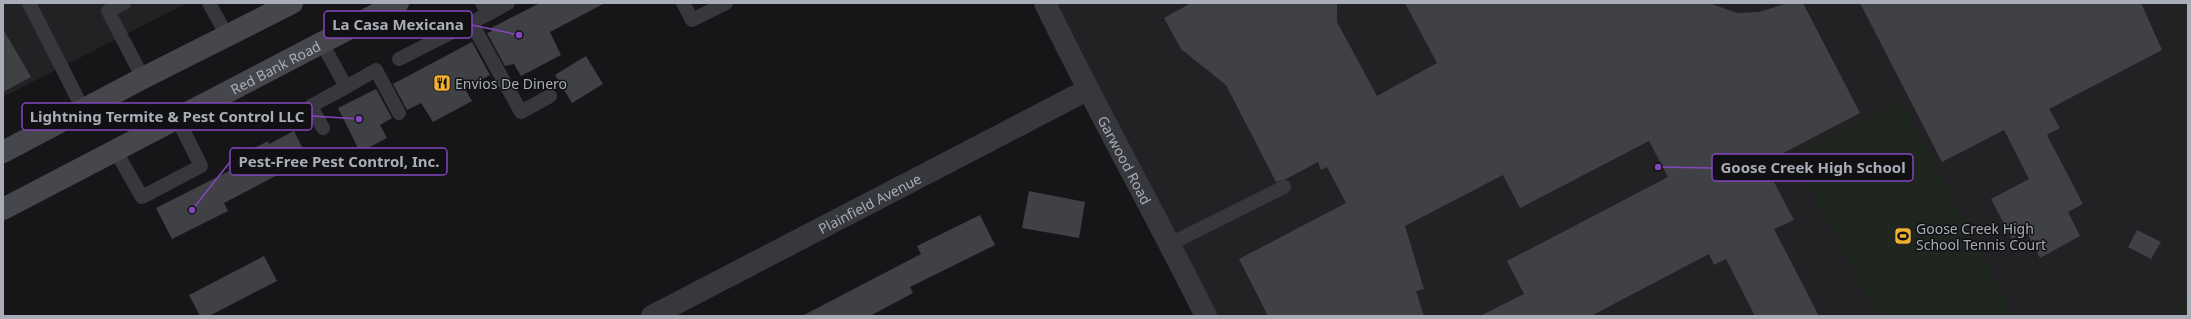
<svg xmlns="http://www.w3.org/2000/svg" width="2191" height="319" font-family="'Noto Sans',sans-serif">
  <rect width="100%" height="100%" fill="#161618"/>
  <g fill="#222225">
    <polygon points="3,3 187,3 3,97"/>
    <polygon points="1045,3 2188,3 2188,316 1206,316"/>
  </g>
  <g fill="#1e261f">
    <polygon points="1901,99 2014,316 1877,316 1792,156"/>
    <polygon points="2188,299 2188,316 2167,316"/>
  </g>
  <g fill="#404145">
    <polygon points="540,3 605,3 550,32 561,55 521,76 514,64 505,66 487,33 492,31 491,28"/>
    <polygon points="1191,3 1337,3 1337,22 1377,96 1437,63 1405,3 1709,3 1737,13 1759,12 1788,3 1803,3 1860,113 1764,163 1794,220 1774,229 1819,316 1755,316 1726,259 1714,265 1709,254 1591,316 1480,316 1524,294 1507,261 1668,177 1649,141 1520,208 1503,175 1405,226 1424,289 1416,291 1424,316 1268,316 1239,259 1346,203 1327,167 1321,170 1318,162 1286,179 1276,182 1226,85 1181,49 1164,18"/>
    <polygon points="1860,3 2141,3 2162,50 2049,109 2060,128 2047,135 2083,204 2068,212 2080,236 2040,258 2026,231 2012,239 1991,199 2029,179 2004,130 1942,162"/>
    <polygon points="3,29 31,77 3,92"/>
    <polygon points="472,42 490,75 465,89 472,101 433,122 421,103 407,110 393,84"/>
    <polygon points="586,56 603,84 572,103 555,75"/>
    <polygon points="376,89 392,118 380,125 387,138 360,152 338,108"/>
    <polygon points="294,131 308,159 224,203 228,211 172,239 156,208 241,165 237,157 268,141 269,144"/>
    <polygon points="1029,191 1085,202 1079,238 1022,228"/>
    <polygon points="980,215 995,245 910,287 913,293 870,316 802,316 921,254 917,246"/>
    <polygon points="2137,230 2161,242 2151,259 2128,247"/>
    <polygon points="264,256 277,281 209,316 200,316 189,295"/>
  </g>
  <g fill="none" stroke-linecap="round" stroke-linejoin="round">
    <g stroke="#37383d" stroke-width="14">
      <polyline points="29,3 83,109"/>
      <polyline points="124,3 108,11 143,78"/>
      <polyline points="209,3 227,36"/>
      <polyline points="482,3 488,14 508,3"/>
      <polyline points="683,3 692,20 726,3"/>
      <polyline points="471,22 521,112 550,96"/>
      <polyline points="322,43 346,87 376,70 399,113"/>
      <polyline points="399,59 488,14"/>
      <polyline points="323,128 311,106 346,87"/>
      <polyline points="115,150 142,197 201,166 177,118"/>
      <polyline points="1170,244 1284,187"/>
    </g>
    <g stroke="#37383d" stroke-width="22">
      <path id="s1" d="M1045,3C1096,109 1154,211 1206,316"/>
      <path id="s2" d="M652,316L1087,90"/>
    </g>
    <g stroke="#45474d" stroke-width="22">
      <polyline points="3,152 143,78 292,3"/>
      <path id="s3" d="M3,209L398,3"/>
    </g>
  </g>
  <defs>
    <symbol id="restaurant-square" viewBox="-11 -11 22 22"><rect x="-9" y="-9" width="18" height="18" rx="4" fill="#f2b134" stroke="#111113"/><path d="M-5-6h1v4h1v-4h1v4h1v-4h1v5L-1.5 .5V6h-2V.5L-5-1ZM5-6V6H3V1.5H1.5Q1.5-4 5-6Z" fill="#111"/></symbol>
    <symbol id="stadium-square" viewBox="-11 -11 22 22"><rect x="-9" y="-9" width="18" height="18" rx="4" fill="#f2b134" stroke="#111113"/><path d="M0-5a6.5 5 0 1 0 0 10a6.5 5 0 1 0 0-10ZM-3.5-1.8h7v3.6h-7Z" fill="#111"/></symbol>
  </defs>
  <g fill-rule="evenodd">
    <use href="#restaurant-square" x="432" y="73" width="20" height="20"/>
    <use href="#stadium-square" x="1893" y="226" width="20" height="20"/>
  </g>
  <g text-anchor="middle" dominant-baseline="central" stroke-width="3" stroke-linejoin="round" paint-order="stroke">
    <g font-size="14" fill="#a8adb8" stroke="#111113">
      <text stroke="none"><textPath href="#s3" startOffset="307">Red Bank Road</textPath></text>
      <text stroke="none"><textPath href="#s1" startOffset="176">Garwood Road</textPath></text>
      <text stroke="none"><textPath href="#s2" startOffset="245">Plainfield Avenue</textPath></text>
    </g>
    <g font-size="14" fill="#a8adb8" stroke="#111113" text-anchor="start">
      <text x="455" y="83">Envios De Dinero</text>
      <text x="1916" y="228">Goose Creek High<tspan x="1916" dy="16">School Tennis Court</tspan></text>
    </g>
  </g>
  <path fill="none" stroke="#8446be" stroke-width="1.5" d="M519 35L472 25M359 119L312 116M192 210L230 162M1658 167L1712 168"/>
  <g fill="#8446be" stroke="#111113" stroke-width="1.5">
    <circle cx="519" cy="35" r="4"/>
    <circle cx="359" cy="119" r="4"/>
    <circle cx="192" cy="210" r="4"/>
    <circle cx="1658" cy="167" r="4"/>
  </g>
  <g fill="#111113" stroke="#8446be" stroke-width="1.5">
    <rect x="324" y="11" width="148" height="27" rx="4"/>
    <rect x="22" y="103" width="290" height="27" rx="4"/>
    <rect x="230" y="148" width="217" height="27" rx="4"/>
    <rect x="1712" y="154" width="201" height="27" rx="4"/>
  </g>
  <g font-size="15" text-anchor="middle" font-weight="bold" fill="#a8adb8">
    <text x="398" y="30">La Casa Mexicana</text>
    <text x="167" y="122">Lightning Termite &amp; Pest Control LLC</text>
    <text x="339" y="167">Pest-Free Pest Control, Inc.</text>
    <text x="1813" y="173">Goose Creek High School</text>
  </g>
  <rect width="2191" height="319" fill="none" stroke="#a8adb8" stroke-width="8"/>
</svg>
